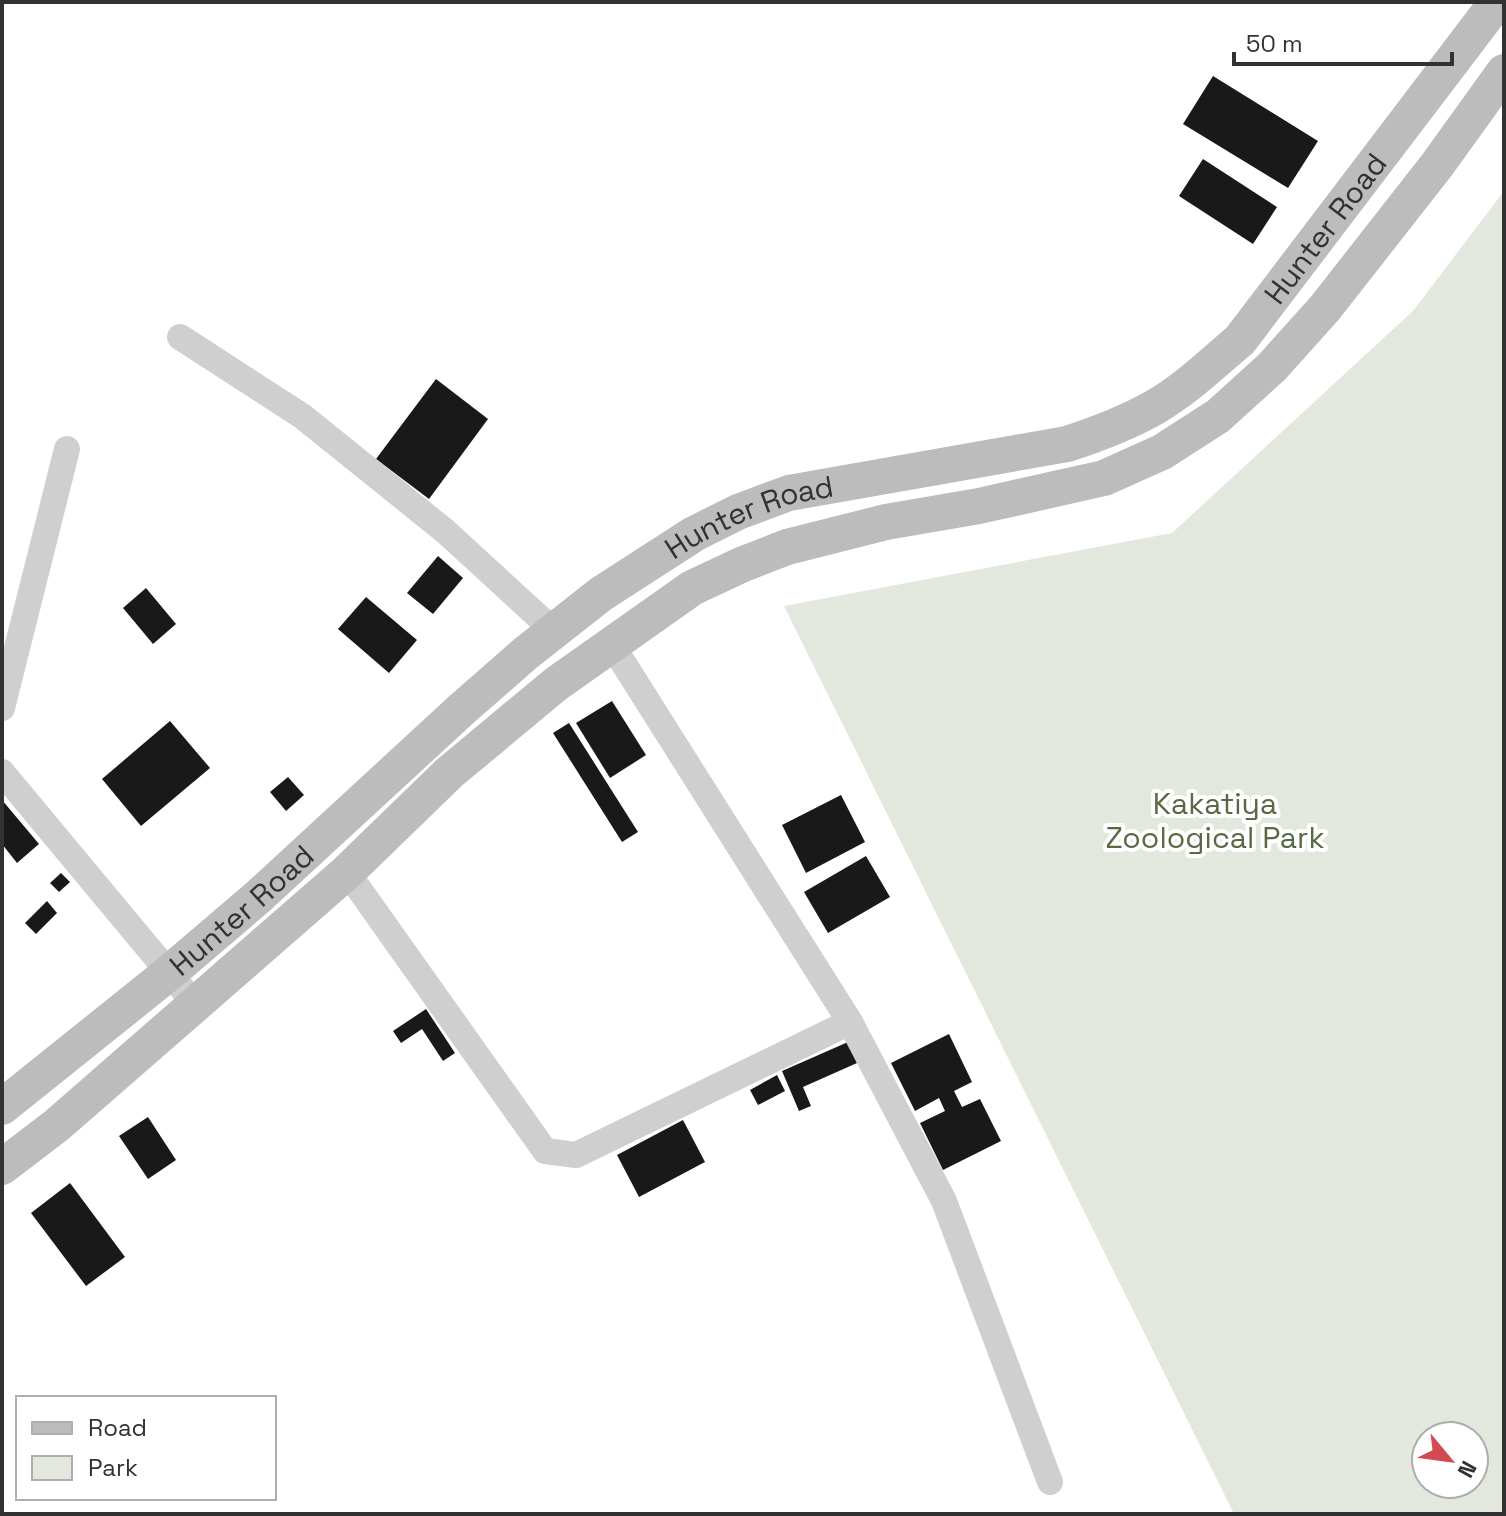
<svg xmlns="http://www.w3.org/2000/svg" width="1506" height="1516" font-family="'Space Grotesk',sans-serif">
  <rect width="100%" height="100%" fill="#fff"/>
  <path fill="#e2e8dd" fill-rule="evenodd" d="M1504,191V1514H1234L784,606L1172,533L1413,311ZM1426,1436H1474V1484H1426Z"/>
  <g fill="#191919">
    <polygon points="1213,76 1318,141 1288,188 1183,124"/>
    <polygon points="1203,159 1277,207 1253,244 1179,196"/>
    <polygon points="436,379 488,419 429,499 376,459"/>
    <polygon points="438,556 463,578 433,614 407,593"/>
    <polygon points="146,588 176,624 153,644 123,608"/>
    <polygon points="366,597 417,640 389,673 338,629"/>
    <polygon points="612,701 646,755 610,778 576,723"/>
    <polygon points="170,721 210,768 141,826 102,779"/>
    <polygon points="569,723 638,832 622,842 553,733"/>
    <polygon points="288,777 304,795 286,811 270,792"/>
    <polygon points="841,795 865,842 806,873 782,825"/>
    <polygon points="2,800 39,844 17,863 2,844"/>
    <polygon points="866,856 890,897 828,933 804,892"/>
    <polygon points="61,873 70,882 59,892 50,883"/>
    <polygon points="47,901 57,913 36,934 25,923"/>
    <polygon points="426,1009 455,1053 443,1061 422,1029 401,1043 393,1031"/>
    <polygon points="949,1034 972,1082 954,1091 962,1107 980,1099 1001,1141 943,1170 920,1123 945,1111 939,1098 915,1111 891,1063"/>
    <polygon points="848,1042 857,1063 803,1087 811,1106 799,1111 782,1071"/>
    <polygon points="777,1075 785,1091 758,1105 750,1090"/>
    <polygon points="148,1117 176,1160 148,1179 119,1136"/>
    <polygon points="683,1120 705,1162 639,1197 617,1155"/>
    <polygon points="70,1183 125,1257 86,1286 31,1213"/>
  </g>
  <g fill="none" stroke-linecap="round" stroke-linejoin="round">
    <g stroke="#cfcfcf" stroke-width="26">
      <polyline points="180,337 302,416 445,531 554,631"/>
      <polyline points="612,645 850,1022 944,1201 1050,1482"/>
      <polyline points="2,708 67,449"/>
      <polyline points="2,772 195,1004"/>
      <polyline points="347,872 545,1151 576,1155 850,1022"/>
    </g>
    <g stroke="#bcbcbc" stroke-width="36">
      <path id="s1" d="M2,1107L169,973L258,897L462,709L526,653L601,594L694,534L738,512L789,493L1067,444C1098,434 1127,423 1155,407C1186,389 1213,363 1240,340L1497,2"/>
      <polyline points="2,1167 57,1125 347,872 449,773 556,684 692,588 741,565 787,547 886,522 979,506 1104,478 1162,452 1218,416 1272,367 1325,308 1437,165 1504,72"/>
    </g>
  </g>
  <g text-anchor="middle" dominant-baseline="central" stroke-width="8" stroke-linejoin="round" paint-order="stroke">
    <g font-size="30" fill="#323232" stroke="#fff">
      <text stroke="none"><textPath href="#s1" startOffset="1630">Hunter Road</textPath></text>
      <text stroke="none"><textPath href="#s1" startOffset="958">Hunter Road</textPath></text>
      <text stroke="none"><textPath href="#s1" startOffset="310">Hunter Road</textPath></text>
    </g>
    <g font-size="30" fill="#566a44" stroke="#fff">
      <text x="1215" y="803">Kakatiya<tspan x="1215" dy="34">Zoological Park</tspan></text>
    </g>
  </g>
  <rect width="1506" height="1516" fill="none" stroke="#323232" stroke-width="8"/>
  <rect x="16" y="1396" width="260" height="104" fill="#ffffff" stroke="#adadad" stroke-width="2"/>
  <rect x="32" y="1422" width="40" height="12" fill="#bcbcbc" stroke="#adadad" stroke-width="2"/>
  <text x="88" y="1436" font-size="24" fill="#323232">Road</text>
  <rect x="32" y="1456" width="40" height="24" fill="#e2e8dd" stroke="#adadad" stroke-width="2"/>
  <text x="88" y="1476" font-size="24" fill="#323232">Park</text>
  <g transform="translate(1450 1460) rotate(119)"><circle r="38" fill="#ffffff" stroke="#adadad" stroke-width="2"/>
  <path d="M0-6L14 30L0 20L-14 30Z" fill="#d34a55"/>
  <text y="-12" font-size="22" font-weight="bold" text-anchor="middle" fill="#323232">N</text>
  </g>
  <path d="M1234 52v12h218v-12" fill="none" stroke="#323232" stroke-width="4"/>
  <text x="1246" y="52" font-size="24" fill="#323232" stroke="#ffffff" stroke-width="6" paint-order="stroke">50 m</text>
</svg>
